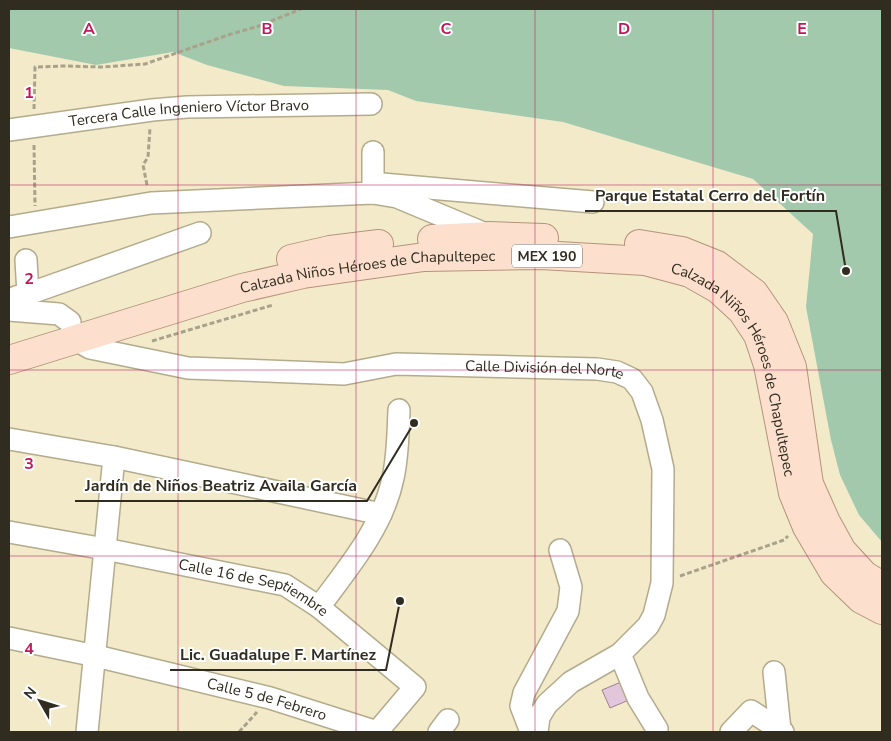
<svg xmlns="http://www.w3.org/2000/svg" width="891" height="741" font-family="'Nunito Sans',sans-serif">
  <rect width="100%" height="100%" fill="#f3eaca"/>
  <polygon fill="#a3c9ad" points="9,9 882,9 882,542 859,515 840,475 831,440 806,307 813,234 753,179 563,122 416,101 388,90 284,86 207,65 173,52 96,65 9,48"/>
  <polygon fill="#e2c6db" stroke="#9b8195" points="621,682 629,700 610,708 602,690"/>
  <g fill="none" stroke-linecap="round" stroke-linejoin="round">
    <defs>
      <g id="minor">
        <path id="s1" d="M9,130L152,110L187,107L371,104"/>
        <polyline points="373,152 373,193"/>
        <polyline points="382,184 593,202"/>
        <polyline points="9,227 151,203 373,193 397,197 488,235"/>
        <polyline points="28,294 200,233"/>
        <polyline points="16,297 28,294 26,260"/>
        <polyline points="9,310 59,314 70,322"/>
        <path id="s2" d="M76,340L90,348L188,368L344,374L396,364L597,369L617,372L632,379L642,392L652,420L663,469L662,583L654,615L648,626L620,654L571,682L547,704L539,717L537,732"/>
        <polyline points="9,439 114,457 381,514"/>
        <path id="s3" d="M9,532L105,549L285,585L319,607L415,687L377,732"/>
        <path d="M319,607C348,568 383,527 393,478C398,456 398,433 399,410"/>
        <path id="s4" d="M9,638L96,656L270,698L377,732"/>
        <polyline points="620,654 638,698 657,729"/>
        <polyline points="774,672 780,730"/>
        <polyline points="87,732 114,457"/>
        <polyline points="439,732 448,720"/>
        <polyline points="531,732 521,706 524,693 568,611 571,587 560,550"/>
        <polyline points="731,732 751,711 783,732"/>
      </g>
      <g id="major">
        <polyline points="432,239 490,236 544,238"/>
        <polyline points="639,244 682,251 717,265 754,293 774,322 792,367 809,484 826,522 842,551 864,575 882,586"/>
        <polyline points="291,259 330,250 379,244"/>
        <path id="s5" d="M9,360L242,288L303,274L424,257L541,255L645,261L690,273L718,289L742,311L758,335L768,365L793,493L807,527L834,573L861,599L882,610"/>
      </g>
    </defs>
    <use href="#minor" stroke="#b4ab8d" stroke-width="24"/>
    <use href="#major" stroke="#b3947b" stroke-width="30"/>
    <g stroke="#a9a28a" stroke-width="3" stroke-dasharray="5 2.5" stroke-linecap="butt">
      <polyline points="34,109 35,67 64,66 102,67 145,64 228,35 259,26 301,9"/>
      <polyline points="34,145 35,206"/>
      <polyline points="147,185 143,165 148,157 150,128"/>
      <polyline points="152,341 273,305"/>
      <polyline points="680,576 784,540 788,536"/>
      <polyline points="239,732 257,712"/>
    </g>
    <use href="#minor" stroke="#fff" stroke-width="21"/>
    <use href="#major" stroke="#fce0cd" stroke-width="28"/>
  </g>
  <path fill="none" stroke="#c2185b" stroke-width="1" stroke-opacity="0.55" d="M178,9V732M356,9V732M535,9V732M713,9V732M9,185H882M9,370H882M9,556H882"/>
  <g text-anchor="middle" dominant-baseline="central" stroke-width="4" stroke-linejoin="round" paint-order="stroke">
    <rect fill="#fff" stroke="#6e6b63" stroke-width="1" x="512" y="244.5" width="70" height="23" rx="4"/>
    <g font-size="14" font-weight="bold" fill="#302c20">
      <text x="547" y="256">MEX 190</text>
    </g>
    <g font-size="15" fill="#302c20" stroke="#fff">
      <text stroke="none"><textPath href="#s1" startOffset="181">Tercera Calle Ingeniero Víctor Bravo</textPath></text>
      <text stroke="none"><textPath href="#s5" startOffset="371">Calzada Niños Héroes de Chapultepec</textPath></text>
      <text stroke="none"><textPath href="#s2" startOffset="474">Calle División del Norte</textPath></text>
      <text stroke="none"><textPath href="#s5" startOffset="806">Calzada Niños Héroes de Chapultepec</textPath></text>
      <text stroke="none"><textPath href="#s3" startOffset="252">Calle 16 de Septiembre</textPath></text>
      <text stroke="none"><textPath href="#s4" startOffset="265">Calle 5 de Febrero</textPath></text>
    </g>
  </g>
  <g font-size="16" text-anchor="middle" font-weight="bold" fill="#c2185b" stroke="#fff" stroke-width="4" stroke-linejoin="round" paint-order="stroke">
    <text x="89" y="34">A</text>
    <text x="267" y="34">B</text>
    <text x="446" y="34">C</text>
    <text x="624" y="34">D</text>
    <text x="802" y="34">E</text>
    <text x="29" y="98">1</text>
    <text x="29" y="284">2</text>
    <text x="29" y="469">3</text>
    <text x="29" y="654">4</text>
  </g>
  <path fill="none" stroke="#302c20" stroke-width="2" d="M846 271L836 211H585M414 423L367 501H75M400 601L386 670H170"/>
  <g fill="#302c20" stroke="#fff" stroke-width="2">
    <circle cx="846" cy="271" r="5"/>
    <circle cx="414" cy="423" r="5"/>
    <circle cx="400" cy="601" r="5"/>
  </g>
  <g font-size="16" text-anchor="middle" font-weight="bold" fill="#302c20" stroke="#fff" stroke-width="4" stroke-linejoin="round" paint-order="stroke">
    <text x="710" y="201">Parque Estatal Cerro del Fortín</text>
    <text x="221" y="491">Jardín de Niños Beatriz Availa García</text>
    <text x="278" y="660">Lic. Guadalupe F. Martínez</text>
  </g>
  <rect width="891" height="741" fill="none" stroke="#302c20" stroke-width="20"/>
  <g transform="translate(40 701) rotate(309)" stroke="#ffffff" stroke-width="4" paint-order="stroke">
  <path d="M0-4L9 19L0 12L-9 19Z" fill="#302c20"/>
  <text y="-8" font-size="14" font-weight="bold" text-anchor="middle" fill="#302c20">N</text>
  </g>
</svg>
